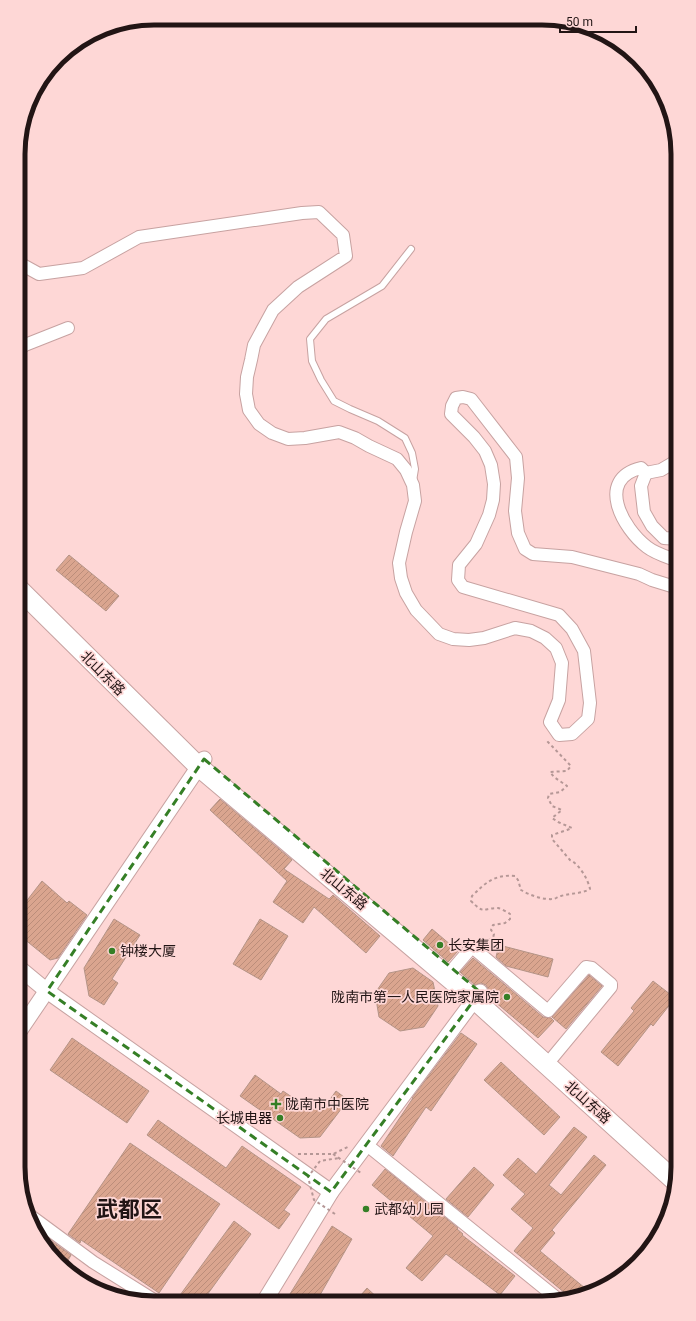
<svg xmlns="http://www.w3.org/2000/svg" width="696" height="1321" font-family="Roboto,'Noto Sans SC',sans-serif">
  <defs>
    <pattern id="building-hatch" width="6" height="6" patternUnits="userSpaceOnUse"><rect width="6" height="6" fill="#daa58f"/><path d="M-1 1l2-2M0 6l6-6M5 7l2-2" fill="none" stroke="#bb8d7a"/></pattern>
  </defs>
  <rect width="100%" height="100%" fill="#fed7d6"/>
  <g fill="url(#building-hatch)" stroke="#b49487">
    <polygon points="69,555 119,596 106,611 56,570"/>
    <polygon points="220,799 292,860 284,869 329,899 333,895 380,936 366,953 314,907 303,923 273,902 287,881 210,810"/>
    <polygon points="42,881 67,903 69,901 87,915 58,958 50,960 18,934 18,912"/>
    <polygon points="114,919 140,935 112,979 118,983 104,1005 89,996 84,968"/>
    <polygon points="260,919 288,936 261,980 233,964"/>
    <polygon points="432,929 458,951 448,962 423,940"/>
    <polygon points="499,945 553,959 548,977 506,966 496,957"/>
    <polygon points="473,958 543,1017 551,1018 554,1021 538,1038 488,996 488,989 486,985 481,983 475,985 460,972"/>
    <polygon points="413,968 433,982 438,1006 424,1027 400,1031 379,1017 375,993 389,973"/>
    <polygon points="589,975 602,986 566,1029 552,1017"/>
    <polygon points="653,981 675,998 653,1026 651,1024 618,1066 601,1052 634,1011 631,1008"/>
    <polygon points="461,1033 477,1044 431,1111 426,1107 393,1156 381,1146 413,1098 412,1098"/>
    <polygon points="72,1038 149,1091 127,1123 50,1070"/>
    <polygon points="501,1062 560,1117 544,1135 484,1080"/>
    <polygon points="255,1075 281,1094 283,1091 311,1110 324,1108 336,1091 348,1100 320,1137 300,1138 240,1096"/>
    <polygon points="158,1120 226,1168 242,1146 301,1187 284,1210 290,1214 279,1229 147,1135"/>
    <polygon points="574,1127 587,1137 549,1185 561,1195 594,1155 606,1165 552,1230 555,1233 540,1251 591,1293 585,1296 571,1298 514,1251 533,1228 511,1209 525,1194 503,1175 518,1158 536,1174"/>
    <polygon points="130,1143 220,1204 159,1293 81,1240 80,1243 68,1234"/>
    <polygon points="474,1167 494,1185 468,1217 446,1199"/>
    <polygon points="385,1169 458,1228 457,1229 463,1234 462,1235 515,1276 500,1295 446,1254 422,1281 406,1268 433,1236 372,1185"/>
    <polygon points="234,1221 251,1234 202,1302 175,1302"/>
    <polygon points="332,1226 352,1239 316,1302 285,1302"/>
    <polygon points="39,1232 71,1255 64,1268 50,1248"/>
    <polygon points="367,1288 383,1303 355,1302"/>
  </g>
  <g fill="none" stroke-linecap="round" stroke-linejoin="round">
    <defs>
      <polyline id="service" points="411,249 382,286 326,319 310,339 312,361 321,380 334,401 350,409 378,421 405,438 412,453 415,469 413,481"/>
      <g id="minor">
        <polyline points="19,263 39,274 83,268 139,237 302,213 319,212 343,235 346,256 298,287 273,310 254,345 251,360 247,377 246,394 249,410 259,424 272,433 288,439 305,438 339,432 355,438 369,446 397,459 406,470 413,485 415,501 406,532 399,563 401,578 406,593 416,610 439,634 453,639 469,640 484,638 515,628 531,631 545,638 556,648 562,663 559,700 550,722 559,735 572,734 588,719 590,703 584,651 572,629 559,615 463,587 458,580 459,565 476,544 489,515 493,500 494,484 491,465 485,451 474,437 451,414 452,406 456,398 463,397 471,399 516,457 518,478 515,511 518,533 525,549 533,554 572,557 639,574 652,580 678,588"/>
        <polyline points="19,349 25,345 68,328"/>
        <polyline points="646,473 661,470 678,460"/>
        <path d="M678,561C668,557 656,554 647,547C623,529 595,479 641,468L646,473L641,486L644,512L652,526L664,538L678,539"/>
        <polyline points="453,969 472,947 548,1011 586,967 592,968 611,984 611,987 553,1057"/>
        <polyline points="367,1145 559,1300"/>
        <polyline points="28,1214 93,1262 157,1302"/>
      </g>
      <g id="tertiary">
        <polyline points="18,967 47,991 331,1192"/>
        <polyline points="18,1033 204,759"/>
        <polyline points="264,1302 331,1192 480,992"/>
      </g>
      <polyline id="primary" points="19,589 199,767 475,1000 676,1182"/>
    </defs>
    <use href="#service" stroke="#c7a2a1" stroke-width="8"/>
    <use href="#minor" stroke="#c7a2a1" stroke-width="14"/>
    <use href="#tertiary" stroke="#c7a2a1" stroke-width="17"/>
    <use href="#primary" stroke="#c7a2a1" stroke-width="21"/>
    <g stroke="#b59796" stroke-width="2" stroke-dasharray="3 3" stroke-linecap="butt">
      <path d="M483,942L493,938L494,934L491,930L493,925L505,923L510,919V914C507,912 502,909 498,908C482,908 485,915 471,901L472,896C485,883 495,874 515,876L518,880L521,890C529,895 543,900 553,899C556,899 558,896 561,896C571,893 581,894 590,889C588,879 579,864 570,860L552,839V835L567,830L572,828L558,822L552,818L562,810L552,806L548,798L549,794L560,792L567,786L554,777L550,772L567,771L571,766L547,741L549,740"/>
      <polyline points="298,1154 333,1154 350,1146"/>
    </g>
    <use href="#service" stroke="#fff" stroke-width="6"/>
    <use href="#minor" stroke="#fff" stroke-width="12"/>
    <use href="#tertiary" stroke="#fff" stroke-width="15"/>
    <use href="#primary" stroke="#fff" stroke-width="19"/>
    <g stroke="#b59796" stroke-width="2" stroke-dasharray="3 3" stroke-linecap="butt">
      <polyline points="333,1154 361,1173"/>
      <polyline points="335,1214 314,1200 308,1177 320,1161 339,1158"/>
    </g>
  </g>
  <path fill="none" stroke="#357f26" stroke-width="3" stroke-dasharray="8 5" stroke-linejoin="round" d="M204,759L480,992L331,1192L47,991Z"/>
  <g fill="#357f26" stroke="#fed7d6" stroke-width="1.5">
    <circle cx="440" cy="945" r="4"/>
    <circle cx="112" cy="951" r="4"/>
    <circle cx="507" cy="997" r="4"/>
    <path d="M274 1098h4v4h4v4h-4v4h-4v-4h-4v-4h4z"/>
    <circle cx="280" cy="1118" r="4"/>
    <circle cx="366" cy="1209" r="4"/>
  </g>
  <g text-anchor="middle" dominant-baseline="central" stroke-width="3.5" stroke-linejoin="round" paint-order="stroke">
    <g font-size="14" fill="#221515" stroke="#fed7d6">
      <text transform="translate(103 673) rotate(45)">北山东路</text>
      <text transform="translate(344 889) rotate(40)">北山东路</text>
      <text transform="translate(588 1102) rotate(42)">北山东路</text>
    </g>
    <g font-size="14" fill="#221515" stroke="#fed7d6" text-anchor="start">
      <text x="448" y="945">长安集团</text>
      <text x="120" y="951">钟楼大厦</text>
      <text x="499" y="997" text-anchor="end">陇南市第一人民医院家属院</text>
      <text x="285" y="1104">陇南市中医院</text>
      <text x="272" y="1118" text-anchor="end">长城电器</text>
      <text x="374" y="1209">武都幼儿园</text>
    </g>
    <g font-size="22" font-weight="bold" fill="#221515" stroke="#fed7d6">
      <text x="129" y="1209">武都区</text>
    </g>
  </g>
  <path d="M0 0H696V1321H0ZM154 25H542A129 129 0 0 1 671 154V1167A129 129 0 0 1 542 1296H154A129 129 0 0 1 25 1167V154A129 129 0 0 1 154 25Z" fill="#fed7d6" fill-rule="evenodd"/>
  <path fill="none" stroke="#221515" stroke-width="5" d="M154 25H542A129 129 0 0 1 671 154V1167A129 129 0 0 1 542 1296H154A129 129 0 0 1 25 1167V154A129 129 0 0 1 154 25Z"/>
  <path d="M560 26v6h76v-6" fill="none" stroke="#221515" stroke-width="2"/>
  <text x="566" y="26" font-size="12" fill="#221515" stroke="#fed7d6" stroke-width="3" paint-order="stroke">50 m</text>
</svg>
